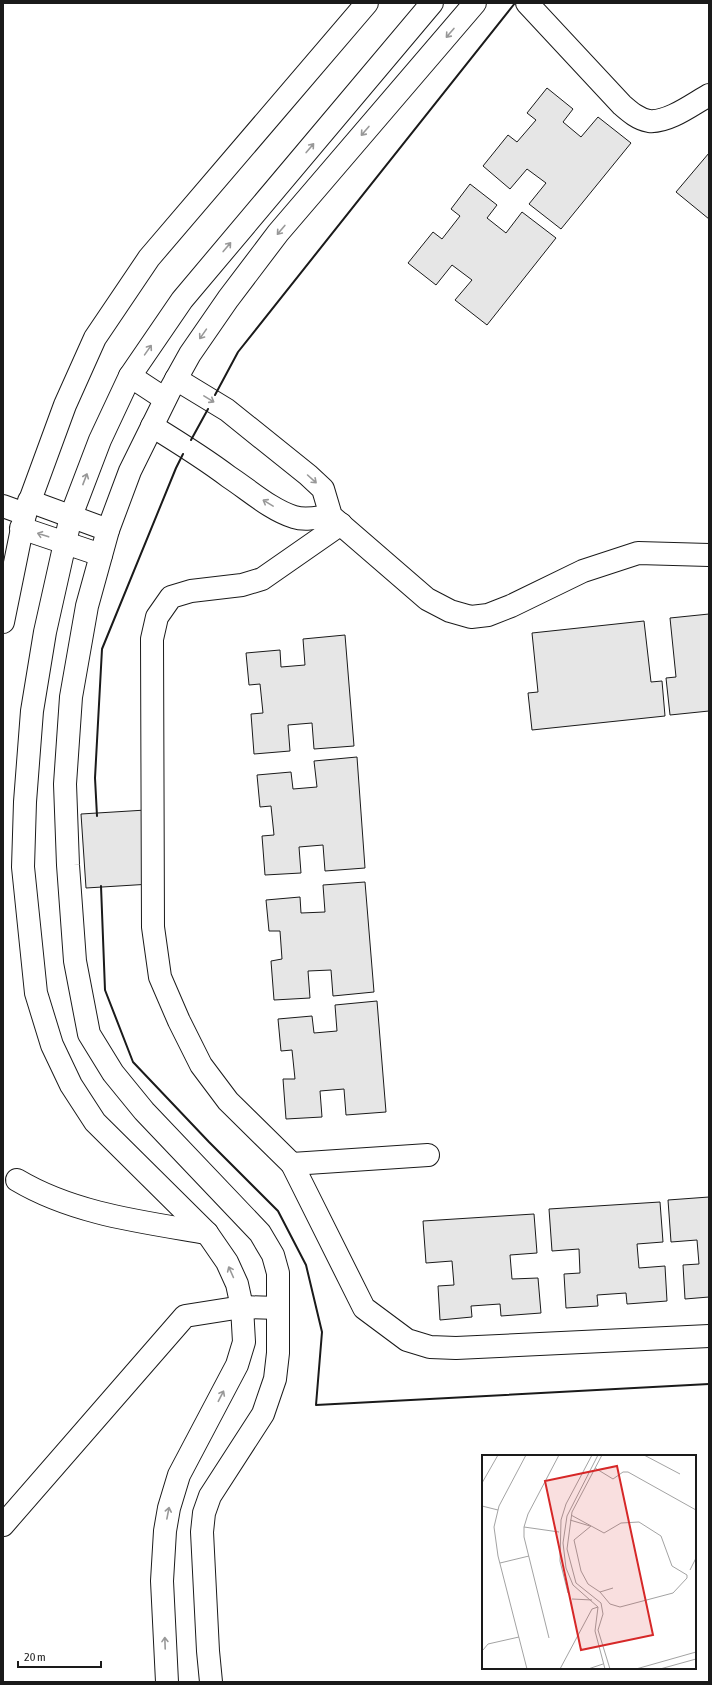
<svg xmlns="http://www.w3.org/2000/svg" width="712" height="1685" font-family="'Asap Condensed',sans-serif">
  <rect width="100%" height="100%" fill="#fff"/>
  <g fill="#e6e6e6" stroke="#1a1a1a">
    <polygon points="547,88 573,109 563,122 581,137 598,117 631,143 561,229 529,204 546,183 527,169 510,189 483,166 508,135 517,142 536,120 527,113"/>
    <polygon points="709,153 709,219 676,192"/>
    <polygon points="470,184 497,205 487,218 506,233 522,212 556,238 487,325 455,300 472,280 452,265 436,285 408,263 433,232 442,239 460,216 451,209"/>
    <polygon points="709,614 709,711 670,715 666,678 676,677 670,618"/>
    <polygon points="644,621 651,682 662,681 665,716 532,730 528,693 538,692 532,633"/>
    <polygon points="345,635 354,746 314,749 312,723 288,725 290,751 254,754 251,714 263,713 260,684 249,685 246,653 280,650 281,667 305,665 303,639"/>
    <polygon points="357,757 365,868 325,871 323,845 299,847 301,873 265,875 262,836 274,835 271,806 260,807 257,775 291,772 293,789 317,787 314,761"/>
    <polygon points="146,810 151,884 86,888 81,814"/>
    <polygon points="365,882 374,992 333,996 331,970 308,971 310,998 274,1000 271,961 282,959 280,931 269,931 266,900 300,897 301,913 325,912 323,885"/>
    <polygon points="377,1001 386,1112 346,1115 344,1089 320,1091 322,1117 286,1119 283,1079 295,1079 292,1050 281,1051 278,1019 312,1016 314,1033 337,1031 335,1005"/>
    <polygon points="709,1197 709,1297 685,1299 683,1265 699,1264 697,1240 671,1242 668,1200"/>
    <polygon points="660,1202 663,1242 637,1244 639,1268 665,1266 667,1301 627,1304 626,1293 597,1295 598,1306 566,1308 564,1274 580,1273 579,1249 552,1251 549,1209"/>
    <polygon points="534,1214 537,1253 510,1255 512,1279 538,1278 541,1313 501,1316 500,1304 471,1306 472,1317 440,1320 438,1286 454,1285 452,1261 426,1263 423,1221"/>
  </g>
  <g fill="none" stroke-linecap="round" stroke-linejoin="round">
    <defs>
      <g id="minor">
        <path d="M527,3L622,105C630,112 638,119 649,121C668,123 693,104 709,95"/>
        <polyline points="130,376 165,399"/>
        <polyline points="176,379 227,410 308,475 323,489 331,516 427,599 450,611 471,617 488,615 511,606 583,571 638,553 709,555"/>
        <path d="M152,426C178,442 204,458 229,477C249,490 271,510 294,517C306,521 319,517 331,516"/>
        <polyline points="29,501 108,530"/>
        <polyline points="3,506 25,514"/>
        <polyline points="341,524 262,579 242,585 191,591 171,597 157,617 152,639 153,927 160,977 179,1021 201,1065 228,1101 292,1164 364,1308 407,1340 430,1347 456,1348 709,1336"/>
        <polyline points="21,528 101,555"/>
        <polyline points="3,622 25,514 65,405 95,338 149,258 367,3"/>
        <polyline points="292,1164 428,1155"/>
        <path d="M17,1180C74,1214 143,1222 207,1233"/>
        <polyline points="3,1525 185,1316 242,1307 278,1308"/>
        <polyline points="167,1682 162,1581 165,1531 169,1508 179,1475 237,1365 244,1342 242,1307 237,1284 227,1262 207,1233 95,1122 71,1085 52,1045 36,993 23,867 25,802 32,711 45,632 71,516 100,440 130,376 182,300 432,3"/>
        <polyline points="211,1682 208,1651 202,1532 204,1513 210,1496 263,1414 275,1379 278,1353 278,1273 273,1255 260,1233 144,1111 113,1073 89,1034 75,961 68,865 65,784 71,697 87,606 108,530 130,471 170,390 190,354 228,299 278,233 475,3"/>
      </g>
    </defs>
    <use href="#minor" stroke="#1a1a1a" stroke-width="24"/>
    <use href="#minor" stroke="#fff" stroke-width="22"/>
    <g stroke="#1a1a1a" stroke-width="2">
      <polyline points="215,395 238,352 515,3"/>
      <polyline points="191,440 208,409"/>
      <polyline points="97,816 95,778 102,649 176,468 183,454"/>
      <polyline points="101,886 105,990 133,1062 209,1142 278,1211 306,1265 322,1332 316,1405 709,1384"/>
    </g>
  </g>
  <defs><path id="oneway-shaft" d="M-6 0H5M1.5-3L5.5 0L1.5 3" fill="none" stroke-width="1.6" stroke-linecap="round" stroke-linejoin="round"/></defs>
  <g stroke="#989898">
    <use href="#oneway-shaft" transform="translate(450 33) rotate(131)"/>
    <use href="#oneway-shaft" transform="translate(365 131) rotate(131)"/>
    <use href="#oneway-shaft" transform="translate(310 148) rotate(-50)"/>
    <use href="#oneway-shaft" transform="translate(281 230) rotate(130)"/>
    <use href="#oneway-shaft" transform="translate(227 247) rotate(-50)"/>
    <use href="#oneway-shaft" transform="translate(203 334) rotate(125)"/>
    <use href="#oneway-shaft" transform="translate(148 350) rotate(-55)"/>
    <use href="#oneway-shaft" transform="translate(209 399) rotate(31)"/>
    <use href="#oneway-shaft" transform="translate(85 479) rotate(-69)"/>
    <use href="#oneway-shaft" transform="translate(312 479) rotate(42)"/>
    <use href="#oneway-shaft" transform="translate(268 503) rotate(-149)"/>
    <use href="#oneway-shaft" transform="translate(43 535) rotate(-162)"/>
    <use href="#oneway-shaft" transform="translate(231 1272) rotate(-114)"/>
    <use href="#oneway-shaft" transform="translate(221 1396) rotate(-63)"/>
    <use href="#oneway-shaft" transform="translate(168 1513) rotate(-79)"/>
    <use href="#oneway-shaft" transform="translate(165 1643) rotate(-92)"/>
  </g>
  <g transform="translate(482 1455)">
    <rect width="214" height="214" fill="#fff"/>
    <path fill="none" stroke="#a3a3a3" stroke-width="1" d="M44,0L17,51L12,72L16,101L45,214M116,0L85,61L81,88L84,113L91,130L116,152L113,176L123,214M120,0L90,57L85,94L94,128L119,148L121,159L116,175L128,214M162,0L198,19M113,13L131,24L141,17H146L214,55M0,28L16,0M0,51L16,55M89,60L122,78L139,68L157,67L179,81L190,111L205,120V123L191,138L138,152L128,149L118,137L106,129L99,116L92,85L109,71M88,65L108,71M42,72L77,77M18,108L47,101M208,115L214,103M118,137L131,133M86,138L78,106L79,65L84,49L110,0M90,144L110,145M67,183L42,82V72L46,59L77,0M1,195L6,189L37,182M78,214L110,154L116,152M106,214L121,209M154,214L214,197M178,214L214,204"/>
    <path fill="#d62828" fill-opacity="0.15" stroke="#d62828" stroke-width="2" d="M135,11L171,180L99,195L63,26Z"/>
    <rect width="214" height="214" fill="none" stroke="#1a1a1a" stroke-width="2"/>
  </g>
  <rect width="712" height="1685" fill="none" stroke="#1a1a1a" stroke-width="8"/>
  <path d="M18 1661v6h83v-6" fill="none" stroke="#1a1a1a" stroke-width="2"/>
  <text x="24" y="1661" font-size="12" fill="#1a1a1a" stroke="#ffffff" stroke-width="3" paint-order="stroke">20 m</text>
</svg>
